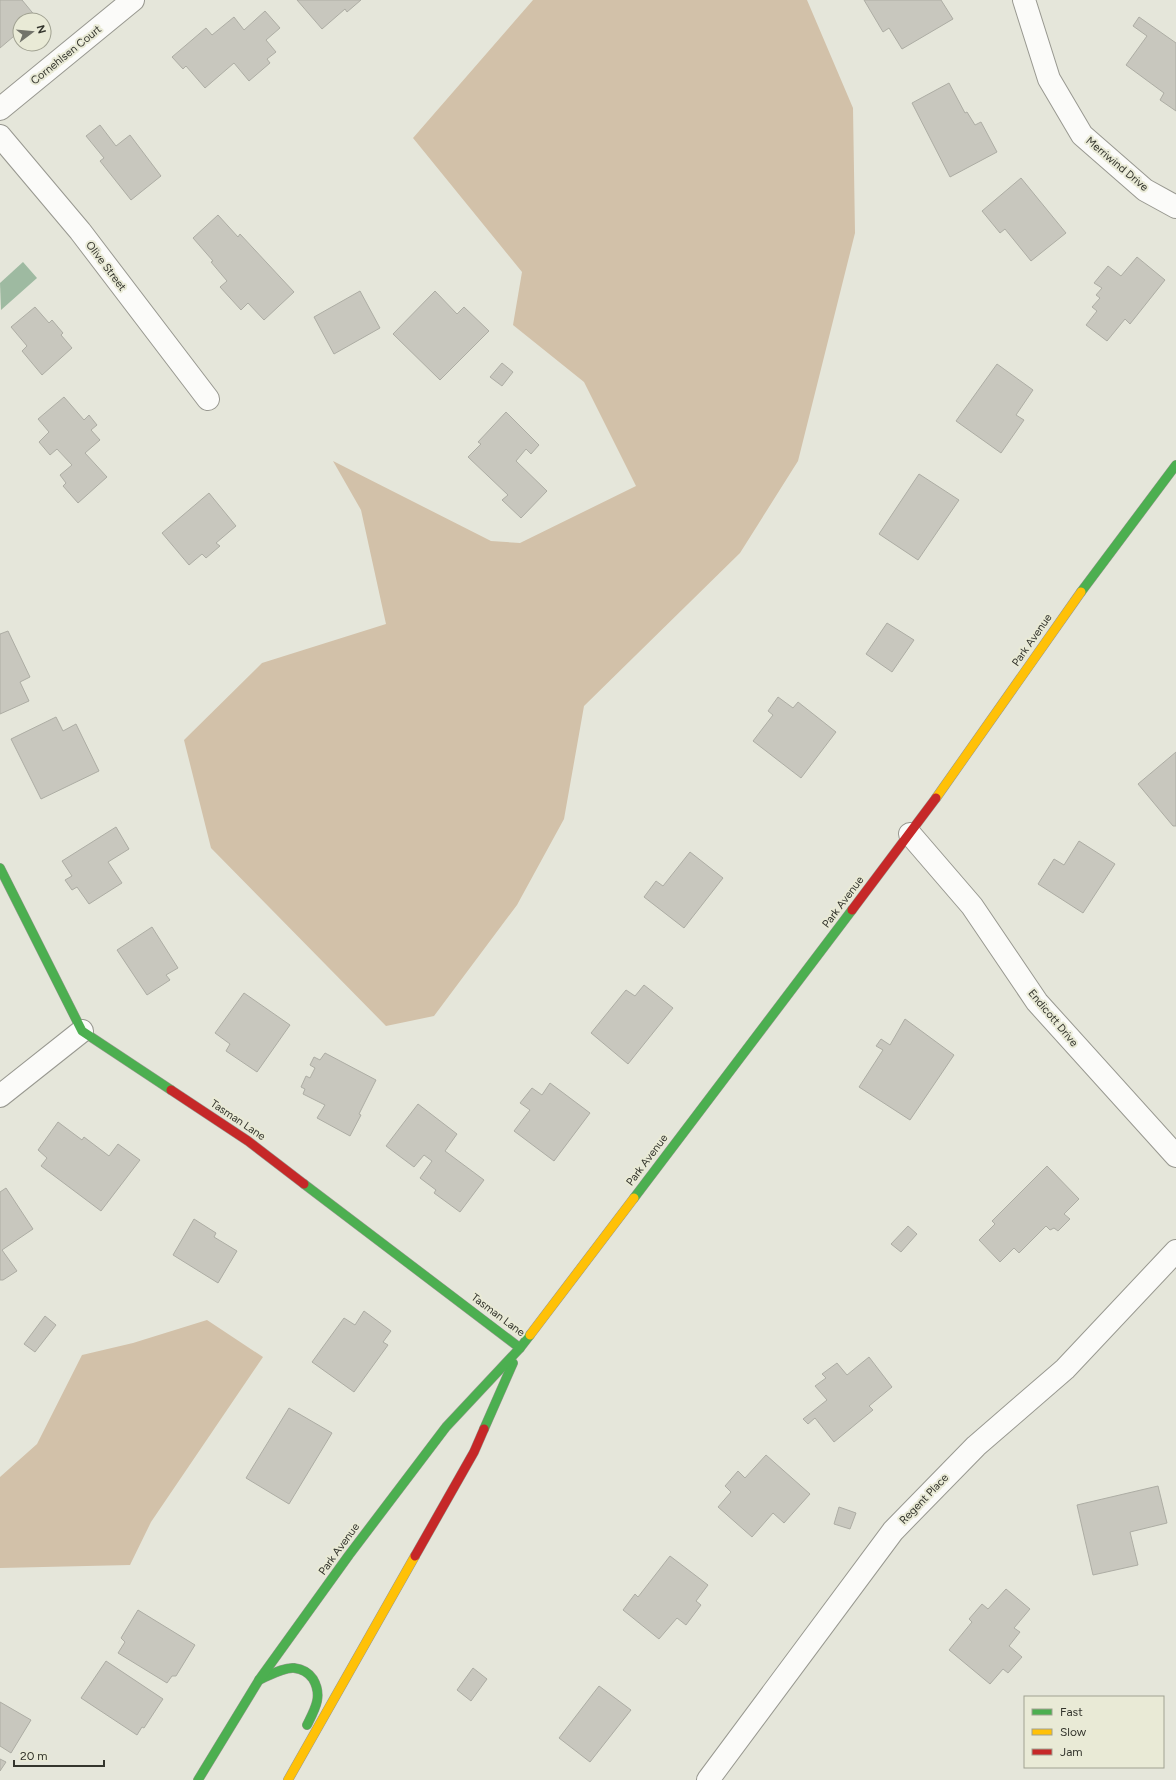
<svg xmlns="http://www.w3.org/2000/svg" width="1176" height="1780" font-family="Figtree,sans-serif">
  <rect width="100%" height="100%" fill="#e5e6da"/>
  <g fill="#d2c1a9">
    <polygon points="533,0 807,0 853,108 855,233 798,461 740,553 584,706 564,819 517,905 434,1016 386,1026 211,848 184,740 262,663 386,624 361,510 333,461 491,541 520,543 636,486 584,382 513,325 522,272 413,138"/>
    <polygon points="207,1320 263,1357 151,1522 130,1565 0,1568 0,1477 37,1444 82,1355 133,1343"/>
  </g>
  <polygon fill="#9ebaa1" points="23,262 37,278 1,310 0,283"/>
  <g fill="#c8c7be" stroke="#adada4">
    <polygon points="0,0 22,0 36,17 33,20 20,20 20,31 0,48"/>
    <polygon points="297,0 361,0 347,12 345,9 322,29"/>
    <polygon points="864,0 941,0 953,19 902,49 889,28 883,32"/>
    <polygon points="265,11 280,28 266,40 276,52 267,59 270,63 249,81 234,63 205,88 186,66 183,69 172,57 206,28 212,35 234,17 244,30"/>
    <polygon points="1139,17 1176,43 1176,111 1160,100 1164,93 1126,65 1147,36 1133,26"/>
    <polygon points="949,83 965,113 967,112 975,125 981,122 997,152 950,177 912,103"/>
    <polygon points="100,125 116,146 130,135 161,176 131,200 100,161 104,158 86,136"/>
    <polygon points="1021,178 1066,233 1031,261 1005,229 1000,233 982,211"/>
    <polygon points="218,215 238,237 240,234 294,292 264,320 248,303 241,310 220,287 227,281 211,262 213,261 193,238"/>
    <polygon points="1137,257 1165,280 1130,324 1125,319 1107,341 1086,325 1097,311 1092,307 1100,298 1096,295 1102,288 1094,283 1108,266 1121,276"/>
    <polygon points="360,291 380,328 334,354 314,317"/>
    <polygon points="435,291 457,314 464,307 489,331 440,380 393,334"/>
    <polygon points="35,307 49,323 52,320 63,333 61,335 72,348 42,375 22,351 27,346 11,327"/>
    <polygon points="502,363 513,372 502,386 490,377"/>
    <polygon points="997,364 1033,390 1016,415 1024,420 1001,453 956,421"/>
    <polygon points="64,397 84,420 89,415 97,425 91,430 100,440 85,453 107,477 78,503 63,486 66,483 60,475 72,465 57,449 50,455 39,442 49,432 38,419"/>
    <polygon points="506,412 539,445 531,454 526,449 516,461 547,491 521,518 502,500 508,495 468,457 481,444 478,442"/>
    <polygon points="919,474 959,500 918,560 879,534"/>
    <polygon points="209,493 236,526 216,543 220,546 206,558 202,554 189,565 162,533"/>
    <polygon points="887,623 914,640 892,672 866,654"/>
    <polygon points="8,631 30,677 20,682 29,701 0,714 0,634"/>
    <polygon points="778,697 793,708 798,702 836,732 801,778 753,741 773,715 768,711"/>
    <polygon points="56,717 63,731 76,724 99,771 41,799 11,739"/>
    <polygon points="1176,752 1176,826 1173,826 1138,784"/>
    <polygon points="116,827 129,849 108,862 122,883 89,904 77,887 72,890 65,880 72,876 62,861"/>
    <polygon points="1079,841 1115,864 1083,913 1038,884 1054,859 1064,865"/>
    <polygon points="690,852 723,878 684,928 644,897 656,881 663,886"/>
    <polygon points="152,927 178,968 166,975 170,980 147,995 117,950"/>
    <polygon points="644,985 673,1008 628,1064 591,1033 626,990 635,996"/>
    <polygon points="244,993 290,1025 257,1072 226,1051 230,1044 215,1033"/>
    <polygon points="905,1019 954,1055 910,1120 859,1087 883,1050 876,1046 881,1039 890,1045"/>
    <polygon points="325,1053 376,1080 359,1114 361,1115 350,1136 317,1118 325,1105 303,1094 305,1089 301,1087 306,1076 310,1078 315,1068 310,1065 314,1057 320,1060"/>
    <polygon points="550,1083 590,1113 554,1161 514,1131 530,1110 520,1103 532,1088 542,1095"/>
    <polygon points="418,1104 457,1134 445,1151 484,1180 460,1212 434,1193 436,1190 420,1178 432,1161 424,1155 414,1167 386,1146"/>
    <polygon points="58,1122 82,1140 84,1137 109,1156 118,1144 140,1160 101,1211 41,1166 47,1158 38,1150"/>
    <polygon points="1047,1166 1079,1199 1064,1214 1070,1219 1058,1231 1054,1228 1050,1230 1046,1226 1019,1253 1014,1248 1000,1262 979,1240 995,1224 992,1221"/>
    <polygon points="6,1188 33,1229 2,1250 17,1271 3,1280 0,1280 0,1192"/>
    <polygon points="194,1219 216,1233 214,1237 237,1251 218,1283 173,1255"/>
    <polygon points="908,1226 917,1234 901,1252 891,1244"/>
    <polygon points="364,1311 391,1331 383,1342 388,1345 354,1392 312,1362 344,1318 355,1325"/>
    <polygon points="45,1316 56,1325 35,1352 24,1344"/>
    <polygon points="869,1357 892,1387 869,1406 873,1410 834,1442 815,1418 808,1424 803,1419 827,1400 815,1386 826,1378 822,1374 837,1363 847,1375"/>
    <polygon points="289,1408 332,1433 289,1504 246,1478"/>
    <polygon points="766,1455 810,1494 784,1523 773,1513 752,1537 718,1507 731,1492 725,1486 738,1471 745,1478"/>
    <polygon points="1158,1486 1167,1523 1130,1532 1138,1565 1093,1575 1077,1505"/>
    <polygon points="839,1507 856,1513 850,1529 834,1524"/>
    <polygon points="670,1556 708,1585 696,1601 701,1605 686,1625 677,1618 659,1639 623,1610 635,1594 638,1597"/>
    <polygon points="1006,1589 1030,1609 1014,1628 1020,1632 1009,1646 1022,1657 1008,1673 1003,1669 990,1684 949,1650 972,1622 969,1619 982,1604 988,1609"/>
    <polygon points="138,1610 195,1645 176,1676 172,1676 167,1683 118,1653 125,1642 121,1638"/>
    <polygon points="106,1661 163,1699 144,1728 142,1727 137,1735 81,1698"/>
    <polygon points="473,1668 487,1679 471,1701 457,1690"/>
    <polygon points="599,1686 631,1710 590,1762 559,1738"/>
    <polygon points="0,1702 31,1720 11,1753 0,1746"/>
    <polygon points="0,1759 6,1762 0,1771"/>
  </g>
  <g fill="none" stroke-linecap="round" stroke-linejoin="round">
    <defs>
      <g id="street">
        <polyline points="1024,0 1049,79 1082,135 1145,190 1176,207"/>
        <polyline points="0,109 133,0"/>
        <polyline points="0,136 80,231 208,399"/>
        <polyline points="910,834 972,906 1037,1002 1176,1156"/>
        <polyline points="0,1096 82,1031"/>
        <polyline points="708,1780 893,1531 976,1446 1065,1369 1176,1251"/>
      </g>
      <g id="fast">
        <polyline points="1081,592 1176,465"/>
        <polyline points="0,868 82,1031 171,1090"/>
        <polyline points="304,1184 520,1348"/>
        <polyline points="634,1198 852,910"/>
        <polyline points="484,1429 513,1363"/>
        <path d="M259,1680C269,1676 283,1667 294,1668C302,1669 309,1673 313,1679C323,1696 315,1709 307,1725"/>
        <polyline points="198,1780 259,1680 349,1555 446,1427 520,1348 530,1335"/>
      </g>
      <g id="slow">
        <polyline points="936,798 1081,592"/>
        <polyline points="530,1335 634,1198"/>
        <polyline points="288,1780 415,1556"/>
      </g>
      <g id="jam">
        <polyline points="852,910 936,798"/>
        <polyline points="171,1090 248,1141 304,1184"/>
        <polyline points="415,1556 474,1452 484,1429"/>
      </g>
    </defs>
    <use href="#street" stroke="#989890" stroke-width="24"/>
    <use href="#fast" stroke="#989890" stroke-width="10"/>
    <use href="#slow" stroke="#989890" stroke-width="10"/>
    <use href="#jam" stroke="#989890" stroke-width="10"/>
    <use href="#street" stroke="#fbfbf9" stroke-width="22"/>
    <use href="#fast" stroke="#4caf50" stroke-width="9"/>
    <use href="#slow" stroke="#ffc107" stroke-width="9"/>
    <use href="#jam" stroke="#c62828" stroke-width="9"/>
  </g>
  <g text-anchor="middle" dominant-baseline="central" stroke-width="4" stroke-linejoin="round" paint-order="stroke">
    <g font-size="11" fill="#34352d" stroke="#e9ead6">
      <text transform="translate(66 55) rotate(-39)">Cornehlsen Court</text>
      <text transform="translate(1117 164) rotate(40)">Merriwind Drive</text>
      <text transform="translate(106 266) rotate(53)">Olive Street</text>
      <text transform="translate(1032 640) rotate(-55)">Park Avenue</text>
      <text transform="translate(843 902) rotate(-53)">Park Avenue</text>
      <text transform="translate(1053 1018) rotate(50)">Endicott Drive</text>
      <text transform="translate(238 1120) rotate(34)">Tasman Lane</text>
      <text transform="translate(647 1160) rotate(-53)">Park Avenue</text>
      <text transform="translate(498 1315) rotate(37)">Tasman Lane</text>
      <text transform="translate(924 1499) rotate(-46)">Regent Place</text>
      <text transform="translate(339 1549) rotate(-54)">Park Avenue</text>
    </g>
  </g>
  <rect x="1024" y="1696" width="140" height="72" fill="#e9ead6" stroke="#a1a292"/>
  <rect x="1032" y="1709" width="20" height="6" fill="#4caf50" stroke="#a1a292"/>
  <text x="1060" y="1716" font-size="12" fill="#34352d">Fast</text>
  <rect x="1032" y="1729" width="20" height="6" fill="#ffc107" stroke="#a1a292"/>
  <text x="1060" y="1736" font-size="12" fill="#34352d">Slow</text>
  <rect x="1032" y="1749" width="20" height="6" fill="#c62828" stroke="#a1a292"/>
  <text x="1060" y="1756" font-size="12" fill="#34352d">Jam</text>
  <g transform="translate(32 32) rotate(74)"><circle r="19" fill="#e9ead6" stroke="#a1a292"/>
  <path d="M0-3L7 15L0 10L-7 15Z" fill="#72736a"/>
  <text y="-6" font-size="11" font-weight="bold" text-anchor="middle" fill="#34352d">N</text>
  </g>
  <path d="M14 1760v6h90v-6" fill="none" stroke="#34352d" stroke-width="2"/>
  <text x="20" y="1760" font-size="12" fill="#34352d" stroke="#e9ead6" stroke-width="3" paint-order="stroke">20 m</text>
</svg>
